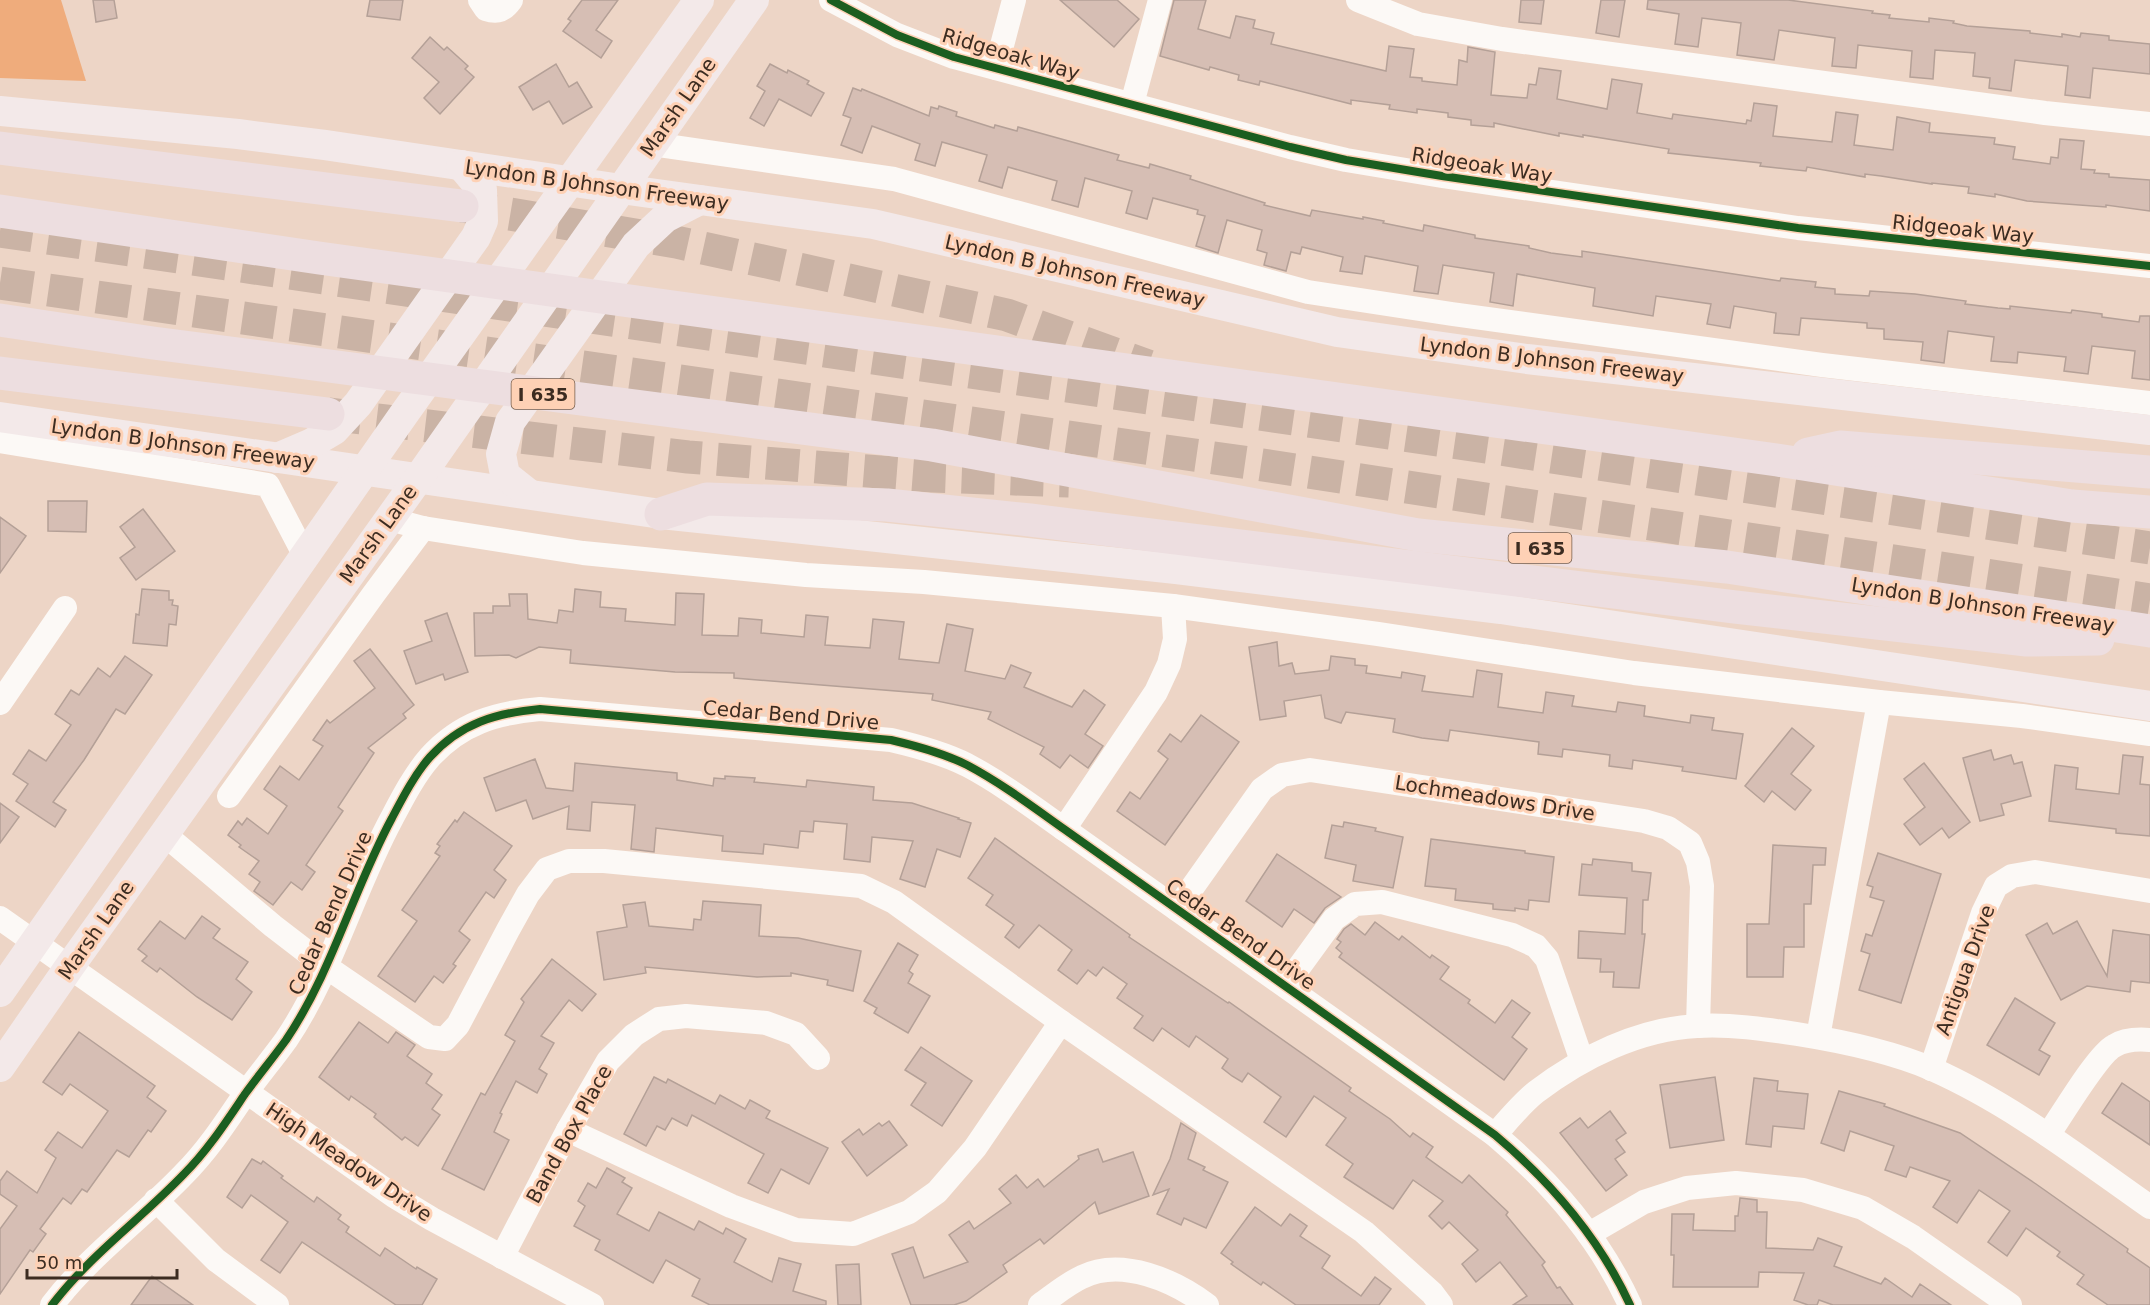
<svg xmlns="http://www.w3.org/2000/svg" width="2150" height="1305" font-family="'DejaVu Sans',sans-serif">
  <rect width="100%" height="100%" fill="#edd5c6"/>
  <polygon fill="#efac7c" points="0,0 61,0 86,81 0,78"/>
  <g fill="#d6beb4" stroke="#b4a097" stroke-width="1.5">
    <polygon points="93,0 114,0 117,18 96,22"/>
    <polygon points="370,0 403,0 400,20 367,16"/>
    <polygon points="582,0 618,0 596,30 612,41 601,58 563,31 571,21 568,19"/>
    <polygon points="1060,0 1117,0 1139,19 1114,47"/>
    <polygon points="1174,0 1206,0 1198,29 1230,38 1236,16 1255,20 1253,28 1274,33 1271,44 1386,71 1389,46 1414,49 1410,77 1422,78 1422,81 1457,85 1459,60 1467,62 1468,47 1495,52 1491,95 1527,98 1529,84 1536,85 1539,68 1561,71 1557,99 1607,109 1612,79 1642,84 1637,113 1672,119 1673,114 1746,124 1747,120 1751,121 1754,103 1777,106 1773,136 1832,142 1836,112 1858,115 1854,145 1893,150 1897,117 1930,123 1929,132 1995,138 1994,144 2015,147 2013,159 2050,164 2051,157 2058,158 2060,139 2084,141 2081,169 2095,170 2094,173 2109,174 2109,177 2150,180 2150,211 2106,205 2106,207 2027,201 1995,194 1995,197 1968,193 1969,187 1932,183 1932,184 1881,176 1865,174 1865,177 1807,167 1806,171 1760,166 1761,163 1668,153 1669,149 1583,135 1583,137 1559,133 1559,136 1494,123 1494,127 1471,125 1471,120 1448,117 1448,113 1417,109 1417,113 1389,109 1390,105 1351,100 1351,104 1260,81 1259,85 1238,80 1239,75 1210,67 1209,70 1160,56"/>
    <polygon points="1521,0 1544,0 1541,24 1519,22"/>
    <polygon points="1601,0 1625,0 1619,37 1596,33"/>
    <polygon points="1648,0 1788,0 1873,11 1872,13 1890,15 1889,18 1929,22 1929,18 1954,21 1953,23 1967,26 2030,31 2030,33 2062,37 2062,34 2080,37 2081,33 2109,36 2109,40 2150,44 2150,74 2093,68 2090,98 2065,95 2068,66 2015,60 2011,91 1989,88 1990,78 1973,76 1975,53 1935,50 1933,79 1910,77 1912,51 1858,45 1856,68 1832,66 1835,38 1779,30 1774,60 1737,55 1741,23 1702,18 1698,47 1675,44 1679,14 1647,9"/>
    <polygon points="430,37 444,50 447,47 468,66 465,69 474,77 440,114 424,98 439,82 412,58"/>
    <polygon points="556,64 569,87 577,82 592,107 563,124 549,101 533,110 519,87"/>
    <polygon points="770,64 787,73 788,70 809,81 807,84 824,93 811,116 779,99 764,126 750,118 765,91 757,86"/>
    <polygon points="853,88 861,91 862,89 929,116 931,107 938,109 939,106 957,112 956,116 994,128 995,125 1017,131 1018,127 1119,155 1117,160 1149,168 1150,164 1191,176 1190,179 1265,203 1264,205 1310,216 1312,210 1363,219 1363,217 1384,221 1383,223 1423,231 1424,225 1475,235 1475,238 1529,246 1529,248 1551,253 1582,257 1582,251 1780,281 1781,278 1816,282 1815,287 1835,289 1835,294 1869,296 1870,291 1915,294 1966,301 1965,304 1998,308 2010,309 2010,306 2071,313 2072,310 2102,314 2102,317 2139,322 2140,316 2150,316 2150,380 2132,378 2135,351 2092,346 2088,374 2064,371 2066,357 2018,352 2017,363 1991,361 1994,337 1948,331 1944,363 1921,360 1923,342 1884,339 1884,329 1867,328 1867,323 1801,318 1799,335 1774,333 1776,313 1734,306 1730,328 1707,324 1711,304 1656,296 1653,316 1593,306 1595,288 1517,274 1513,306 1490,302 1494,273 1443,265 1438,294 1414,291 1418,266 1365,256 1362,274 1340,271 1343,257 1302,247 1300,254 1291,252 1286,271 1264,265 1267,253 1257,250 1262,230 1227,220 1218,253 1196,246 1205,216 1197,214 1198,210 1153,198 1147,219 1126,213 1132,191 1085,178 1078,207 1052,200 1057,181 1008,167 1002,188 979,181 987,155 942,142 935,166 915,160 920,144 872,126 862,153 841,145 851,118 843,115"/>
    <polygon points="48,501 87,501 86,532 48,531"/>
    <polygon points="143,509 175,551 136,580 120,558 135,547 120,527"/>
    <polygon points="0,517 26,536 0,573"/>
    <polygon points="142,589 169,591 169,600 173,600 172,605 178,606 176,625 169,624 167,646 133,643 136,614 139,615"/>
    <polygon points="575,589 601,592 600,607 626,609 625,621 675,625 676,593 704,594 702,635 738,636 739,618 762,620 761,633 804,637 806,615 828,617 825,645 870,648 873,619 904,622 899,659 939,663 947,624 973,629 965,671 1005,679 1011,665 1031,673 1024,687 1072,707 1084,690 1105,705 1085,734 1103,746 1088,768 1070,755 1060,768 1040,754 1044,747 988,719 991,712 932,700 933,694 734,678 734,673 675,672 570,663 571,650 539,647 516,658 509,655 475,656 474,613 493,613 493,606 510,606 509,594 527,594 528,619 557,623 559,610 573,612"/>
    <polygon points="447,613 468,672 445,680 443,674 416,684 404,651 432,641 425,621"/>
    <polygon points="1277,642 1279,666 1292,663 1295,674 1329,670 1331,656 1355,659 1355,665 1367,666 1366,673 1401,678 1402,672 1425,676 1422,691 1473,697 1477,670 1502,674 1498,707 1543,713 1546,692 1574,696 1572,706 1616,712 1618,702 1645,706 1644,716 1690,723 1691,715 1714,718 1712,730 1743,734 1736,779 1682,771 1683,767 1633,760 1632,769 1609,766 1610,755 1563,749 1562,757 1538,754 1539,742 1450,730 1448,741 1422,738 1393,732 1395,719 1346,712 1341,723 1325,718 1321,695 1284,701 1286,716 1260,720 1249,647"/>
    <polygon points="370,649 414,705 403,714 406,718 368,748 374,753 338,807 343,811 306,865 315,872 302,890 291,882 273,905 254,891 260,882 249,874 259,861 239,847 241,845 228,835 238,821 242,825 247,818 268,834 287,806 264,789 280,766 299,780 323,746 313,740 327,720 330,723 375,688 354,661"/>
    <polygon points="125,656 152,675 125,714 116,709 84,760 53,802 66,810 55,827 16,801 28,784 13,774 29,750 46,761 71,725 55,714 71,690 79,695 98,668 110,677"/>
    <polygon points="1201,715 1239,742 1165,845 1117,811 1130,792 1140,799 1168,759 1158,751 1170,734 1181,742"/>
    <polygon points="1792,728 1814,746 1791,774 1811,790 1795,810 1772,791 1764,802 1745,786"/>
    <polygon points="1991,750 1994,760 2011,755 2014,764 2022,762 2031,796 2001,804 2004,815 1980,821 1963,758"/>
    <polygon points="2123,755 2143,757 2140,784 2150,785 2150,836 2116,833 2116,829 2049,821 2055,765 2078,768 2076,789 2119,794"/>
    <polygon points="535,759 546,788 573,791 575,763 677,773 677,780 713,786 714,778 725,779 725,776 755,778 754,782 806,787 807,780 874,787 873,800 912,803 959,818 958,819 971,823 960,857 937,849 925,887 900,879 913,841 872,837 870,862 844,859 847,824 814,821 813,832 800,831 798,848 764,844 763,854 722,851 723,836 656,828 654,852 631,849 635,805 592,802 590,831 567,829 569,806 533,819 526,800 496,811 484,778"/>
    <polygon points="1924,763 1970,822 1949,838 1942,828 1920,845 1904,824 1925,807 1904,779"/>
    <polygon points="0,803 19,817 0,843"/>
    <polygon points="464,812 512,846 494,870 506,880 494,898 486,892 459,931 470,940 453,964 456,966 443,983 434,976 415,1002 378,976 417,921 402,910 440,856 435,853 440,846 437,844 455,820 457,822"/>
    <polygon points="1344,822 1376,828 1375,831 1403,837 1393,888 1353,881 1356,865 1325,858 1332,825 1343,827"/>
    <polygon points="995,838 1130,935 1129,937 1228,1003 1229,1002 1351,1088 1349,1091 1390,1119 1410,1137 1413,1133 1433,1147 1426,1157 1462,1183 1469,1175 1508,1212 1506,1215 1545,1262 1542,1265 1557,1288 1560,1287 1573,1305 1513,1305 1527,1296 1500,1262 1476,1282 1462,1264 1478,1250 1449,1222 1442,1229 1429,1216 1443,1201 1413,1180 1393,1209 1344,1177 1353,1164 1326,1145 1346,1118 1314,1096 1286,1137 1264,1122 1281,1097 1248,1073 1242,1082 1232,1076 1222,1068 1228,1059 1196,1036 1189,1047 1162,1028 1153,1041 1134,1028 1143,1016 1117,998 1127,984 1103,967 1096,976 1088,970 1077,984 1058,970 1072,950 1039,925 1019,948 1005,937 1014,925 986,905 993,895 968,878"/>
    <polygon points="1431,839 1525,851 1525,853 1554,857 1549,902 1529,900 1528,910 1515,908 1515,911 1493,909 1493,904 1455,900 1456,889 1425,886"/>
    <polygon points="1773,845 1826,848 1825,865 1813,865 1811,904 1804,904 1804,947 1784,947 1783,977 1747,977 1747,924 1769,924"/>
    <polygon points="1878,853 1941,874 1901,1003 1859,990 1870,954 1861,951 1866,934 1872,936 1884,901 1870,897 1873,887 1867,885"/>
    <polygon points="1277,854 1341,897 1325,908 1314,923 1294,909 1282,927 1246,901"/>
    <polygon points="1593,859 1632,863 1632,871 1651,873 1648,900 1643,900 1642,934 1645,934 1639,988 1613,987 1614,972 1600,972 1601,959 1578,958 1579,931 1625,934 1627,898 1579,895 1582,864 1592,865"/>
    <polygon points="703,901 761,905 759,936 798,938 861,951 853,991 827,985 828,980 791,973 791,976 757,977 645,967 646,973 604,980 597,932 627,927 623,905 645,902 649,926 693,930 694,919 701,920"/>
    <polygon points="202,916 220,929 213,938 248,962 236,979 252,992 232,1020 197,997 160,968 157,972 142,961 147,956 138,949 160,921 185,939"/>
    <polygon points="2077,921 2107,976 2113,930 2150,935 2150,983 2131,981 2130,992 2087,986 2061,1000 2026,935 2047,923 2053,934"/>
    <polygon points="1375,922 1399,940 1402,936 1430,958 1432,955 1449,967 1440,979 1470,1000 1468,1003 1495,1023 1512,1000 1530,1013 1512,1037 1527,1049 1504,1080 1339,957 1342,953 1336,948 1341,942 1337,939 1344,929 1351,924 1365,935"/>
    <polygon points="898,943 918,955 909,971 913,974 908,983 930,996 908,1033 874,1013 877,1008 864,1001"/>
    <polygon points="552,959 596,994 582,1011 569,1000 541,1036 554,1043 539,1069 547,1074 537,1093 516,1081 500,1113 502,1114 494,1132 509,1140 484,1190 442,1169 481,1093 485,1095 515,1041 505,1035 524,1002 521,999"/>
    <polygon points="2015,998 2055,1023 2039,1050 2050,1056 2039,1075 1987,1045"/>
    <polygon points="359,1022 388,1043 396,1032 415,1045 407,1056 432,1074 426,1083 442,1095 432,1109 440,1115 418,1146 405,1137 402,1140 374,1117 376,1114 351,1096 349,1100 319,1077"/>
    <polygon points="79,1032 155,1086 147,1097 166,1111 151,1132 148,1130 129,1157 117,1150 87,1192 82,1189 71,1204 63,1198 40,1229 46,1234 33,1252 30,1250 0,1294 0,1229 17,1206 0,1194 0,1181 7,1171 37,1193 56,1158 45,1150 58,1132 82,1148 108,1111 70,1084 62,1095 43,1082"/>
    <polygon points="921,1047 972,1081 942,1126 911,1105 926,1083 905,1070"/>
    <polygon points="654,1077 666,1083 668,1079 715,1104 720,1095 745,1109 750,1100 770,1111 766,1118 828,1148 809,1184 781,1169 768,1193 748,1183 764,1154 692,1115 687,1126 672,1118 665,1130 657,1126 646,1146 624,1134"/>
    <polygon points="1715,1077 1724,1140 1670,1148 1660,1085"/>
    <polygon points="1754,1078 1778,1081 1777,1091 1808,1094 1804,1129 1773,1126 1771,1147 1746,1144"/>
    <polygon points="2122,1083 2150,1102 2150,1145 2102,1113"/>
    <polygon points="1839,1091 1885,1104 1884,1106 1960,1133 2036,1184 2128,1249 2127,1252 2150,1268 2150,1305 2108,1305 2077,1284 2084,1275 2057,1256 2060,1252 2026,1228 2007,1256 1988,1242 2010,1211 1979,1190 1957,1223 1933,1207 1950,1181 1910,1167 1906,1177 1885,1170 1894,1146 1850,1131 1844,1151 1821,1143"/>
    <polygon points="1610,1111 1626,1133 1616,1140 1625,1152 1615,1159 1627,1175 1606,1191 1560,1133 1580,1118 1588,1128"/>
    <polygon points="889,1121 907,1145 867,1176 842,1142 859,1129 863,1135 879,1123 882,1126"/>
    <polygon points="1181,1123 1196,1133 1188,1159 1205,1167 1203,1170 1228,1182 1206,1228 1184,1218 1181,1225 1157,1214 1169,1189 1153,1195 1170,1159"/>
    <polygon points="1098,1149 1103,1162 1133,1152 1149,1196 1099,1214 1095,1202 1044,1244 1040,1239 1003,1265 1007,1272 966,1301 954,1305 911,1305 892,1254 913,1247 924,1278 968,1262 949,1235 969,1221 974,1229 1011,1203 999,1189 1016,1175 1027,1188 1038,1179 1044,1187 1079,1159 1078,1156"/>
    <polygon points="252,1159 261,1164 263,1161 283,1176 281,1178 314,1202 317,1197 341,1215 338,1219 349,1227 346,1232 380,1256 385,1248 416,1269 417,1267 437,1279 422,1305 396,1305 302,1242 280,1273 261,1260 288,1222 251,1195 242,1208 227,1197"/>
    <polygon points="607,1168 625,1178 622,1182 632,1188 617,1214 649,1231 659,1212 694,1230 699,1221 723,1234 726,1228 746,1239 734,1262 772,1282 779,1258 801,1264 793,1291 826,1301 826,1305 710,1305 692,1296 700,1279 666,1260 653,1283 595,1250 600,1240 574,1226 585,1206 578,1201 588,1183 596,1188"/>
    <polygon points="1740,1198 1757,1200 1757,1212 1767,1212 1766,1248 1813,1250 1818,1238 1842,1247 1834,1266 1881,1284 1885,1278 1912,1297 1920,1284 1951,1305 1833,1305 1819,1300 1817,1305 1808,1305 1794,1300 1804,1273 1759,1272 1758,1287 1673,1287 1674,1255 1671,1255 1672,1214 1694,1214 1693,1230 1735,1231 1735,1216 1738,1216"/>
    <polygon points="1255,1207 1281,1226 1290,1214 1307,1226 1300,1236 1330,1256 1322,1268 1361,1296 1375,1277 1391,1289 1379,1305 1296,1305 1263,1282 1261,1285 1231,1264 1233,1262 1221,1253"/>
    <polygon points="859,1264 861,1305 838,1305 836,1265"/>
    <polygon points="152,1276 193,1305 131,1305"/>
  </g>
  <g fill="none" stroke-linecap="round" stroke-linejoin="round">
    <g stroke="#cab3a5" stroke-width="33" stroke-dasharray="33 16" stroke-linecap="butt">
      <polyline points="462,206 676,242 1007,315 1148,366"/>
      <polyline points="0,231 1500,449 2150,548"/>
      <polyline points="0,283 1256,464 2150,600"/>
      <polyline points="328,414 688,457 932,476 1069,481"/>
    </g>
    <g stroke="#fcf9f6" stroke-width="24">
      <path d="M480,0L486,9C498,13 504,10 511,0"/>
      <polyline points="831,0 897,35 954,57 1290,147 1346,160 1442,176 1798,228 2150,266"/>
      <polyline points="1358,0 1418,24 1502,39 2045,113 2150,124"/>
      <polyline points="996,68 1014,0"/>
      <polyline points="1132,104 1160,0"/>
      <polyline points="652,144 894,179 1308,292 1452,314 1822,365 2150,403"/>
      <polyline points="0,441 268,485 305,556"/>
      <polyline points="389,519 423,528 583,553 806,575 924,582 1173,606 1378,634 1634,673 1879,702 2022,716 2150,734"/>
      <polyline points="0,703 65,608"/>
      <polyline points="229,796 373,595 423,528"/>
      <polyline points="1064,829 1156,692 1169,664 1175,639 1173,606"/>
      <polyline points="164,834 273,926 325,966 429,1037 445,1039 458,1025 508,930 528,894 547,869 569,861 604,861 861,886 894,902 1061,1022 1364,1232 1432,1293 1441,1305"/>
      <polyline points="1177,909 1262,789 1282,775 1310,770 1644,821 1668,828 1690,843 1698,862 1702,886 1698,1026"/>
      <polyline points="0,918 394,1196 432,1219 592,1305"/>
      <polyline points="1286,985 1334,919 1355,904 1382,902 1512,935 1536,946 1547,959 1582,1061"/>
      <polyline points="1818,1037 1879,702"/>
      <polyline points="1931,1069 1983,913 1996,886 2012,876 2035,872 2150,891"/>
      <polyline points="568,1130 731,1206 796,1230 853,1234 909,1212 937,1192 975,1148 1061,1022"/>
      <path d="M1495,1135C1508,1120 1521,1104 1536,1092C1582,1057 1639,1029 1697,1026C1730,1024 1764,1029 1797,1034C1841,1041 1890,1051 1932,1069C2011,1104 2080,1158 2150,1207"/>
      <path d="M2048,1135C2061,1117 2097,1055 2114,1046C2125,1039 2138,1039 2150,1040"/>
      <polyline points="156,1200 216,1260 277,1305"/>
      <polyline points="1589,1234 1644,1202 1687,1188 1736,1183 1803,1190 1863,1208 1913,1237 2010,1305"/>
      <polyline points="502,1257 568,1130 608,1061 634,1035 659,1019 686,1016 766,1023 796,1034 818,1058"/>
      <path d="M52,1305C91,1254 141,1219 184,1174C208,1150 226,1122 245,1094C258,1076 273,1058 286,1040C332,972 353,890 392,818C403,797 415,774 430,757C461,723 496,713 540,709L891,740C917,746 943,753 967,765C1001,783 1033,807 1064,829L1495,1135C1552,1183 1599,1237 1630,1305"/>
      <path d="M1040,1305C1054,1295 1067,1284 1082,1277C1122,1257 1175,1281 1207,1305"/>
    </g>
    <g stroke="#f3e9e9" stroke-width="30">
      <polyline points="0,111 238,134 325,145 621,189 873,224 1337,332 1527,359 2150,430"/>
      <polyline points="0,417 661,514 1176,569 1501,609 2150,706"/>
      <polyline points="277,458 312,443 334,430 358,404 476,237 483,221 482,190 461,165"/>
      <polyline points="529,494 505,475 501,454 510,422 636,245 665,218 700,200"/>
      <polyline points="0,992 404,414 699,0"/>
      <polyline points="0,1067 70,966 418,479 754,0"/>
    </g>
    <g stroke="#eddee0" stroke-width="33">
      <polyline points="0,148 462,206"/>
      <polyline points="0,211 319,258 1777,460 2072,506 2150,512"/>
      <polyline points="0,320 153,343 932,445 1418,535 1727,567 2150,631"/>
      <polyline points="0,373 328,414"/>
      <polyline points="1808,454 1840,447 2150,472"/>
      <polyline points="661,514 707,499 887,505 1030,520 1735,607 2027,640 2098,639"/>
    </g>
    <defs>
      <g id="cycleway">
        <polyline points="831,0 897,35 954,57 1290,147 1346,160 1442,176 1798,228 2150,266"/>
        <path d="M52,1305C91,1254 141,1219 184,1174C208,1150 226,1122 245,1094C258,1076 273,1058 286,1040C332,972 353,890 392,818C403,797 415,774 430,757C461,723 496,713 540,709L891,740C917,746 943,753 967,765C1001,783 1033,807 1064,829L1495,1135C1552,1183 1599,1237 1630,1305"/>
      </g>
    </defs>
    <use href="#cycleway" stroke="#fed1b5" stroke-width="11"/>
    <use href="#cycleway" stroke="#1b5e20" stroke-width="8"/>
  </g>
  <g text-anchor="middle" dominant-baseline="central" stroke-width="6" stroke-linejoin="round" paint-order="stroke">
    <g fill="#fed1b5" stroke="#765e4d" stroke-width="1.5">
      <rect x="511.5" y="379" width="63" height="30" rx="4.5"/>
      <rect x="1508.5" y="533" width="63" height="30" rx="4.5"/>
    </g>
    <g font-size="18" font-weight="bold" fill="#3c2c21">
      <text x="543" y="394">I 635</text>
      <text x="1540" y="548">I 635</text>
    </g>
    <g font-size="20" fill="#3c2c21" stroke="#fed1b5">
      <text transform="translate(1011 54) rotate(16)">Ridgeoak Way</text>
      <text transform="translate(678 107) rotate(-55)">Marsh Lane</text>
      <text transform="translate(1482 165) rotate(9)">Ridgeoak Way</text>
      <text transform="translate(597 185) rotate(8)">Lyndon B Johnson Freeway</text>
      <text transform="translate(1963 229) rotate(6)">Ridgeoak Way</text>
      <text transform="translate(1075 271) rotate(13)">Lyndon B Johnson Freeway</text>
      <text transform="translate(1552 360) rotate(7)">Lyndon B Johnson Freeway</text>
      <text transform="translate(183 444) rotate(8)">Lyndon B Johnson Freeway</text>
      <text transform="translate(378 534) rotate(-54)">Marsh Lane</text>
      <text transform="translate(1983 605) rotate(9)">Lyndon B Johnson Freeway</text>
      <text transform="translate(791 715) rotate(5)">Cedar Bend Drive</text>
      <text transform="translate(1495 798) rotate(9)">Lochmeadows Drive</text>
      <text transform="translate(330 913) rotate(-66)">Cedar Bend Drive</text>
      <text transform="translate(96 930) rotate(-55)">Marsh Lane</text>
      <text transform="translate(1241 934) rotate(35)">Cedar Bend Drive</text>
      <text transform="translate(1965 970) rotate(-70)">Antigua Drive</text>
      <text transform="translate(569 1134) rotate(-61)">Band Box Place</text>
      <text transform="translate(349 1162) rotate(34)">High Meadow Drive</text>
    </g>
  </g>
  <path d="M27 1269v9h150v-9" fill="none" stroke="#3c2c21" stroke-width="3"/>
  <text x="36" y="1269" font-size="18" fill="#3c2c21" stroke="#fed1b5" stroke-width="4.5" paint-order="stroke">50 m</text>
</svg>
